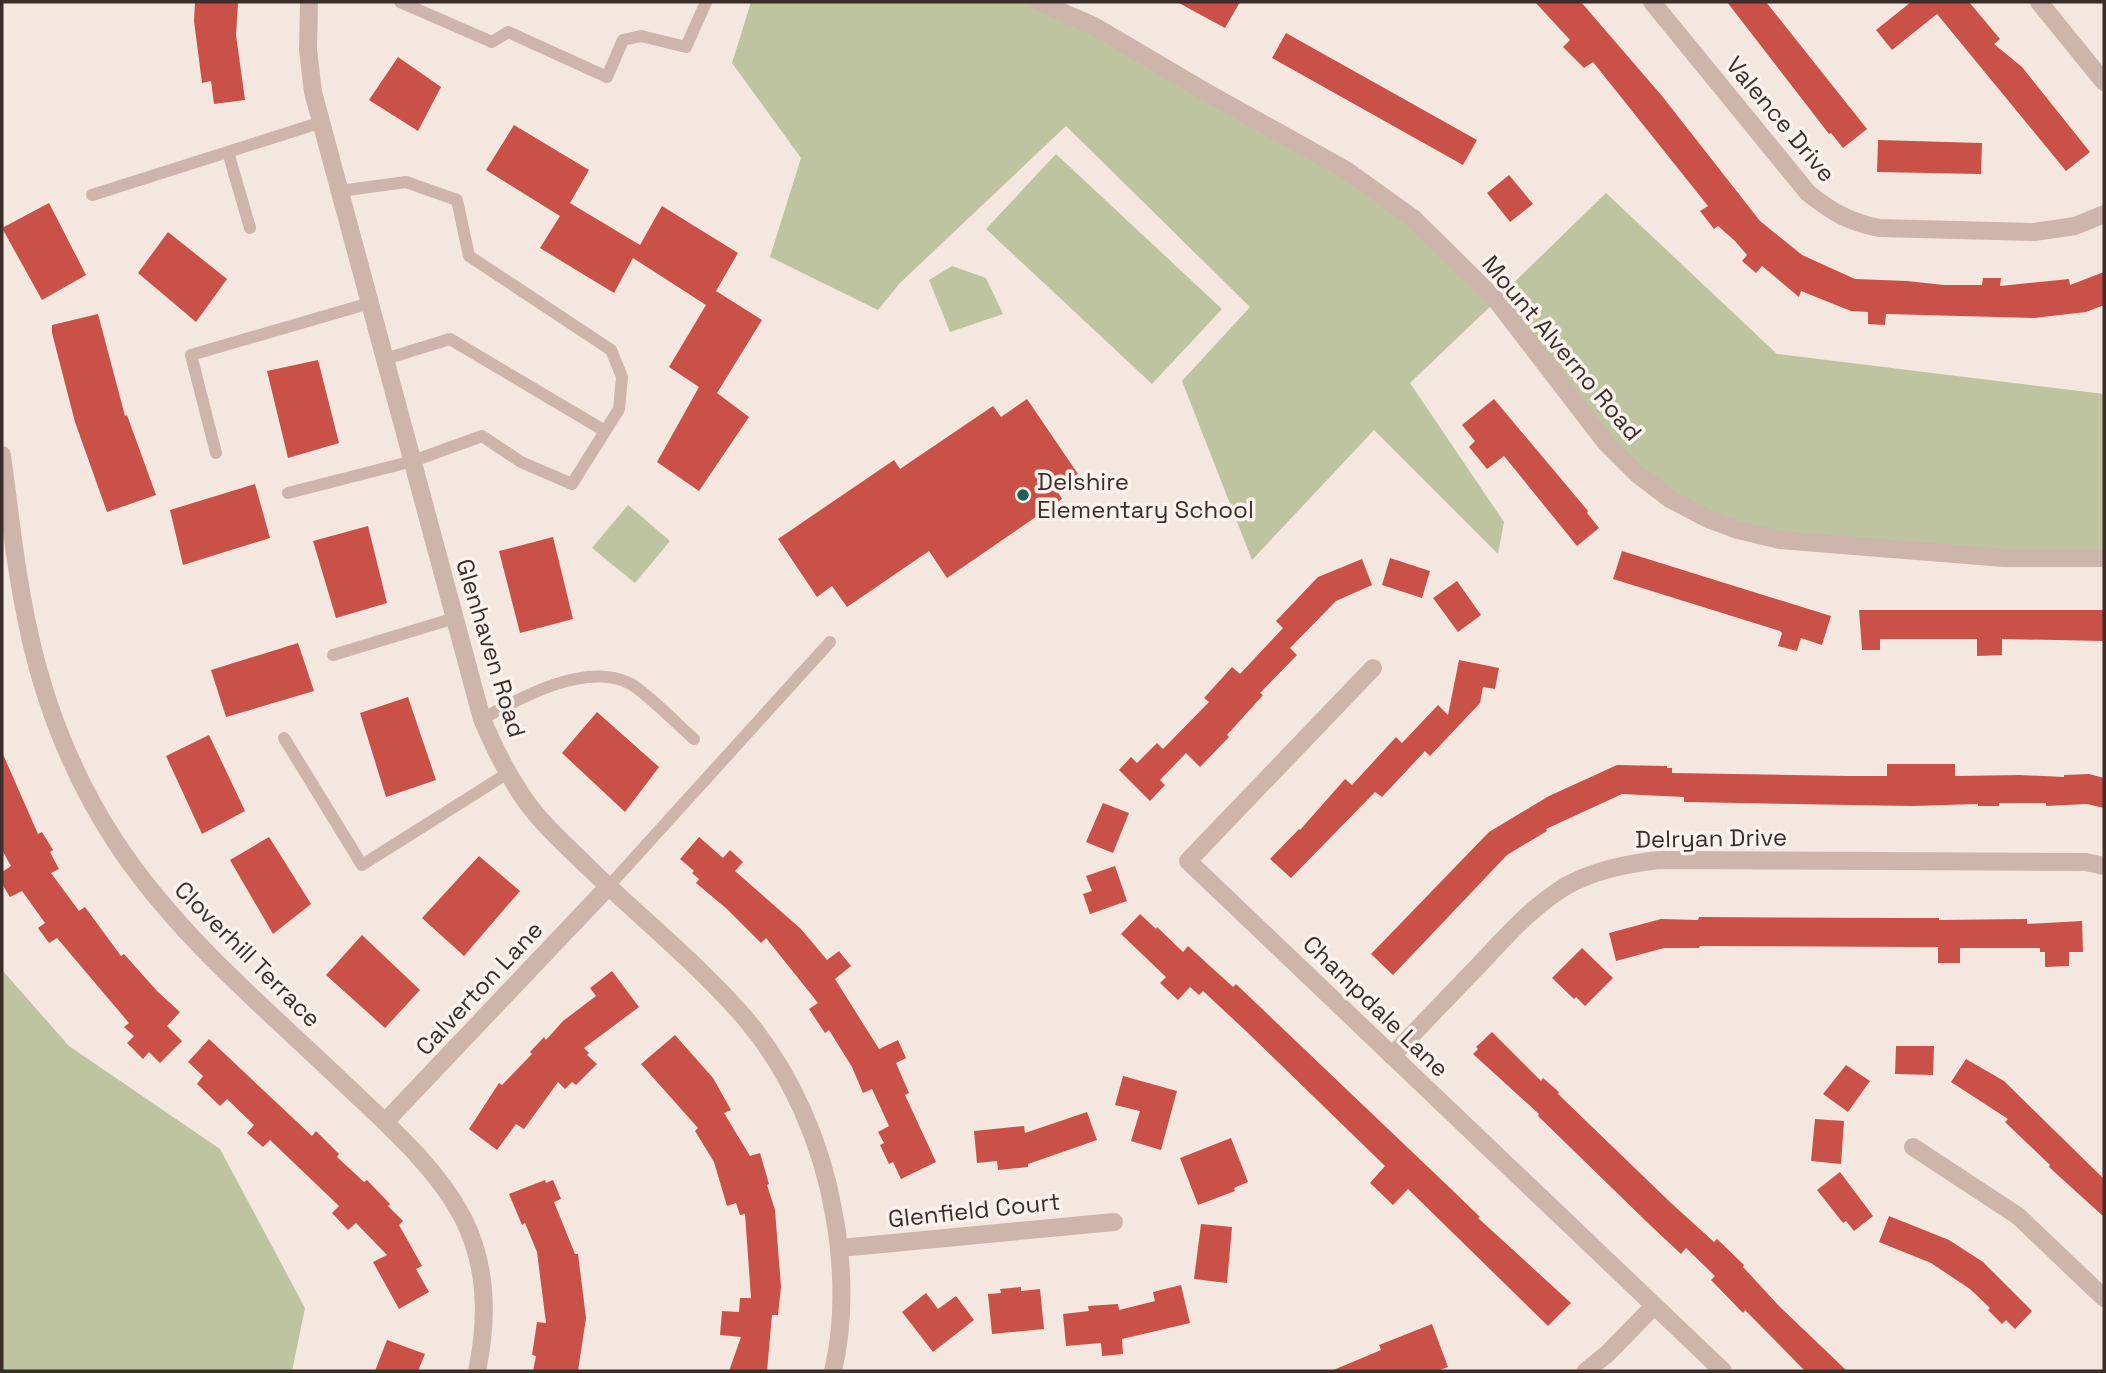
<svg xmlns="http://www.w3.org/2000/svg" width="2106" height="1373" font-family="'Space Grotesk',sans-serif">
  <rect width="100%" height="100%" fill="#f4e7e0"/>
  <g fill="#bec49f">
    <polygon points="751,2 1039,2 1346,170 1496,300 1606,193 1777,354 2104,394 2104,558 1738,530 1636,473 1496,301 1410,383 1504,522 1498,554 1374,430 1252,560 1182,381 1250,307 1066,126 900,283 878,310 770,257 801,158 732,63"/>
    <polygon points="1056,154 1222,309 1152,384 986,229"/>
    <polygon points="952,266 986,278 1003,314 950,332 929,280"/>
    <polygon points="628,505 670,541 635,583 592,548"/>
    <polygon points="2,970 69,1046 220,1149 305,1308 292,1371 2,1371"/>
  </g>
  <g fill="#ca5148">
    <polygon points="195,2 238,3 236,35 245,100 214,104 211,81 202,83 194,21"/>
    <polygon points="1177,2 1240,2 1225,28"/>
    <polygon points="1535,2 1581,2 1662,96 1760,221 1802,255 1855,279 1907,281 1944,285 1982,285 1983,278 2001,278 2000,286 2069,279 2070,285 2104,272 2104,305 2086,312 2034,318 1886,314 1885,325 1868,324 1868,312 1851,311 1801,291 1799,297 1762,266 1756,273 1742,261 1747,255 1735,241 1718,226 1714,229 1700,211 1708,206 1593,62 1584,68 1563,47 1570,40"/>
    <polygon points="1727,2 1766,2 1867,129 1843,148 1831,133 1829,134"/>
    <polygon points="1911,2 1969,2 2000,39 1994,44 2022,67 2090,152 2066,171 1937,14 1892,50 1876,30"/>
    <polygon points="1286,33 1477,140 1463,165 1272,58"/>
    <polygon points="398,57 441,87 418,131 369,100"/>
    <polygon points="514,125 589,170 570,203 640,245 662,206 738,253 716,291 762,320 717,393 749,417 699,491 657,462 699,387 669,367 706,305 633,258 614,293 540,248 560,216 486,170"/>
    <polygon points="1878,140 1982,143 1981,174 1877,172"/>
    <polygon points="1509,175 1533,204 1510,222 1487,193"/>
    <polygon points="49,203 86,275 42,300 2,228"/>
    <polygon points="168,232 227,279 196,322 138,273"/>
    <polygon points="98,314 125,416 127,415 156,495 107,512 75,422 52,333 52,325"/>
    <polygon points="318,360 339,443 288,458 267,371"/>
    <polygon points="1027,399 1078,474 1056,489 1062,499 947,578 929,551 847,607 832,586 817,597 778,539 894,460 900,469 993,406 1001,417"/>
    <polygon points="1494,399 1588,511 1587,513 1599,528 1577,546 1504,456 1487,469 1469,447 1475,441 1462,425"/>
    <polygon points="255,484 270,538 183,565 170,510"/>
    <polygon points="368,526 387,603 336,618 313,541"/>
    <polygon points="553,537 573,619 520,633 499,551"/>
    <polygon points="1622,551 1831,616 1822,645 1801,638 1797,651 1778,646 1782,633 1780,631 1613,579"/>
    <polygon points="1390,558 1430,571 1422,598 1382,585"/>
    <polygon points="1362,559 1372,585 1336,601 1290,648 1297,655 1260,693 1263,695 1227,735 1229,737 1200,767 1186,753 1160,780 1165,785 1150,801 1119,770 1131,757 1137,763 1157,743 1163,749 1209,702 1204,698 1232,667 1240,674 1283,628 1276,621 1318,577"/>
    <polygon points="1457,581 1481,615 1458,632 1433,598"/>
    <polygon points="1859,610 2104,610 2104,641 2002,639 2002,655 1977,656 1977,639 1880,639 1880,650 1862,650"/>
    <polygon points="298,643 314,691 226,717 211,670"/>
    <polygon points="1459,660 1499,668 1495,689 1483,687 1480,703 1430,756 1425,751 1382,797 1375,792 1291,878 1270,859 1299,829 1300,830 1345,779 1352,785 1396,737 1402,743 1438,705 1448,715"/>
    <polygon points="408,697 436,780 386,797 360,713"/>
    <polygon points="597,712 659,767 625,812 562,753"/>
    <polygon points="209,735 245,811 202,834 166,756"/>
    <polygon points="2,752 38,834 42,832 53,850 50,852 59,869 51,873 79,911 85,907 121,956 124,954 158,992 180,1012 167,1026 182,1041 160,1063 149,1052 143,1059 127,1043 134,1036 124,1027 129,1023 57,938 49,943 38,928 45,923 22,891 10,897 2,884 2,872 11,866 2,850"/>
    <polygon points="1887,764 1955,764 1955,776 2020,775 2064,777 2064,775 2089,774 2104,778 2104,808 2087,804 2046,806 2046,803 1999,803 1999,806 1978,806 1978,804 1913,806 1684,802 1684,797 1622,794 1546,829 1547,831 1507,855 1393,975 1371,954 1489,832 1549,796 1617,765 1667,766 1667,768 1672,768 1672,773 1849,776 1887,776"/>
    <polygon points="1103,803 1129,813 1113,853 1086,842"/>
    <polygon points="269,837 311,904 273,934 230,860"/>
    <polygon points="699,837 723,858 730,850 743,862 735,871 801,929 827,960 839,951 851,966 835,979 879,1049 898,1040 906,1058 896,1063 909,1093 905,1095 936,1162 901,1179 893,1162 889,1164 880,1145 884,1143 878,1132 889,1126 872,1089 863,1093 852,1067 829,1030 825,1033 809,1009 818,1003 766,938 761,943 727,909 696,883 699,879 692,873 694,871 680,859"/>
    <polygon points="479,856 520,891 464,956 422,918"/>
    <polygon points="1115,866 1127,901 1090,914 1083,894 1092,891 1086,876"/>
    <polygon points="1140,914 1156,929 1157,927 1183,952 1188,946 1233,987 1236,984 1450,1188 1480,1217 1478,1218 1571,1303 1548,1326 1408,1189 1393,1205 1370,1183 1385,1166 1247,1032 1203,991 1199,995 1190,987 1178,1000 1160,983 1166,977 1121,934"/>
    <polygon points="1699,917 1906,918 1939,918 1939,920 2027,919 2027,924 2082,921 2083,952 2069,952 2069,966 2045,967 2045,952 2040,952 2040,948 1960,948 1960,963 1938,963 1938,947 1917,947 1700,946 1699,948 1664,948 1616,961 1609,933 1661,919 1698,920"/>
    <polygon points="362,935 420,990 385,1028 326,975"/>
    <polygon points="1582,948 1613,978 1585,1006 1576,997 1574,999 1552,978"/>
    <polygon points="612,971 639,1007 584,1048 589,1053 587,1055 597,1064 576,1085 572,1082 565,1089 558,1082 524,1129 516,1124 497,1150 469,1129 499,1083 502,1085 532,1054 530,1052 544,1037 546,1040 563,1021 596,996 590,988"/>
    <polygon points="1492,1032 1541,1081 1543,1078 1559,1092 1558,1094 1671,1203 1714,1242 1717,1239 1744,1265 1743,1267 1779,1306 1847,1371 1805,1371 1745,1310 1743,1313 1711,1280 1715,1276 1686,1248 1681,1254 1650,1225 1538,1116 1539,1114 1473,1054 1478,1049 1476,1047"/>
    <polygon points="675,1035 713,1078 731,1110 724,1113 750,1156 760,1153 769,1184 767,1185 775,1210 781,1287 778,1315 772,1315 767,1371 729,1371 741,1337 720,1335 722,1311 739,1312 740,1298 751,1298 745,1214 740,1215 736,1203 727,1206 714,1162 695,1131 698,1128 641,1064"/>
    <polygon points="209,1039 312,1136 316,1131 339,1154 337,1157 364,1182 367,1180 390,1204 388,1206 403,1221 399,1225 422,1266 416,1269 429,1292 399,1309 373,1262 387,1255 356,1223 348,1230 332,1213 339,1206 270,1140 263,1147 247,1133 254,1125 227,1099 220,1106 197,1084 203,1076 188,1062"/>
    <polygon points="1896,1046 1934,1046 1933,1075 1895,1074"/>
    <polygon points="1966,1059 2004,1081 2104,1179 2104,1217 2049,1167 2050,1165 2005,1122 2008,1119 1951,1082"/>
    <polygon points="1846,1065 1870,1081 1848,1112 1823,1094"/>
    <polygon points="1123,1076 1177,1091 1161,1150 1131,1141 1140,1111 1115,1105"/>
    <polygon points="1087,1112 1097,1140 1028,1164 1028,1167 998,1170 997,1161 977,1163 974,1131 1024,1126 1025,1133"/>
    <polygon points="1815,1119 1844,1121 1841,1164 1811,1161"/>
    <polygon points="1231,1138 1248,1182 1234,1188 1235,1191 1198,1205 1180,1158"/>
    <polygon points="1840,1172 1873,1216 1854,1231 1846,1221 1843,1223 1817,1190"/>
    <polygon points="545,1180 546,1183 553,1180 561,1199 554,1202 575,1254 578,1254 586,1318 578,1371 533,1371 536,1356 532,1355 537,1322 546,1323 537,1252 525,1223 522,1225 509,1194"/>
    <polygon points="1889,1216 1949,1240 1983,1262 2032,1311 2015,1329 2006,1320 2002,1324 1988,1310 1990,1308 1970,1289 1931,1263 1879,1242"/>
    <polygon points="1201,1224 1232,1227 1227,1283 1194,1279"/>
    <polygon points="1181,1285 1190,1323 1122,1339 1123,1354 1102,1356 1101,1343 1066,1346 1063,1314 1089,1311 1088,1306 1118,1304 1119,1310 1155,1301 1153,1292"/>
    <polygon points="1021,1287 1021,1291 1040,1289 1044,1329 992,1334 988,1294 1001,1293 1000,1289"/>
    <polygon points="926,1293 938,1309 956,1296 974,1320 933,1352 902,1312"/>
    <polygon points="1432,1324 1448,1367 1437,1371 1331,1371 1381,1350 1379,1345"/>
    <polygon points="387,1340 425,1354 418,1371 375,1371"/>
  </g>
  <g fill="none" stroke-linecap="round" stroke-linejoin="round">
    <g stroke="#cdb5ab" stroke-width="12">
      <polyline points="400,2 492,42 508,32 607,77 623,40 641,36 686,47 706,2"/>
      <polyline points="228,152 250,228"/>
      <polyline points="92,195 322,122"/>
      <polyline points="385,359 450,339 605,431"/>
      <polyline points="216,453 191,355 370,303"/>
      <polyline points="288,493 413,461 482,436 521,462 572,484 619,409 622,377 611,350 469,256 457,200 406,182 340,191"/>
      <polyline points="333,655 455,618"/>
      <path d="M482,719C521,697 585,662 629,683C644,690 679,726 694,739"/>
      <polyline points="284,738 362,865 508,773"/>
      <polyline points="608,887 830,642"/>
    </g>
    <g stroke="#cdb5ab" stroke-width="18">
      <path d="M309,2L308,50L313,92L482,719C493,745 505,770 521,794C539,822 565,844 589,868C640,917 698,964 745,1018C791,1072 822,1144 834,1214C843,1265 845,1320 833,1371"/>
      <path d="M1652,2L1808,193C1832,212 1849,222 1879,228L2034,232L2075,226L2104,214"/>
      <polyline points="2039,2 2104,82"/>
      <path d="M2,455C10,514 16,574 29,632C45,705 74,778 115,841C177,936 268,1010 349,1088C390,1127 437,1168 463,1218C488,1267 488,1319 477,1371"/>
      <polyline points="1373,668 1188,861 1723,1371"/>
      <path d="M1392,1056C1422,1024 1452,993 1482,962C1508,934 1533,906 1566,886C1595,870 1626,864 1659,860L2086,862L2104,866"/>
      <polyline points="385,1122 608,887"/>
      <polyline points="1913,1147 2018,1216 2104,1298"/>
      <polyline points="840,1248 1114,1222"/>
      <polyline points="1586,1371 1607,1354 1654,1306"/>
    </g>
    <polyline stroke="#cdb5ab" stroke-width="18" points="1039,2 1094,26 1206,92 1346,170 1413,218 1496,300 1606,443 1636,473 1670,499 1708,519 1738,530 1780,540 2004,558 2104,558"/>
  </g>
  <circle fill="#1e5f57" stroke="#fbf2ed" stroke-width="2.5" cx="1023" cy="495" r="7"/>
  <g text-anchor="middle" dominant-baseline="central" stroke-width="7" stroke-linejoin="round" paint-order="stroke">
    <g font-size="24" fill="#3b2d2a" stroke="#fbf2ed">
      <text transform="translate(1781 119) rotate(50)">Valence Drive</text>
      <text transform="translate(1562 348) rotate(50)">Mount Alverno Road</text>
      <text transform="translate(491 648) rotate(73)">Glenhaven Road</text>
      <text transform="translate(1711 838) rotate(-1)">Delryan Drive</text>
      <text transform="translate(248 954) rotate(45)">Cloverhill Terrace</text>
      <text transform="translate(479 988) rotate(-47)">Calverton Lane</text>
      <text transform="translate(1376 1006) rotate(44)">Champdale Lane</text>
      <text transform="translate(974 1210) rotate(-6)">Glenfield Court</text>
    </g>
    <g font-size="24" fill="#3b2d2a" stroke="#fbf2ed" text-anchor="start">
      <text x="1037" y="481">Delshire<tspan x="1037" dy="28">Elementary School</tspan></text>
    </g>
  </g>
  <rect width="2106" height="1373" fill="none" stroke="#3b2d2a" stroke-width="7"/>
</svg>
